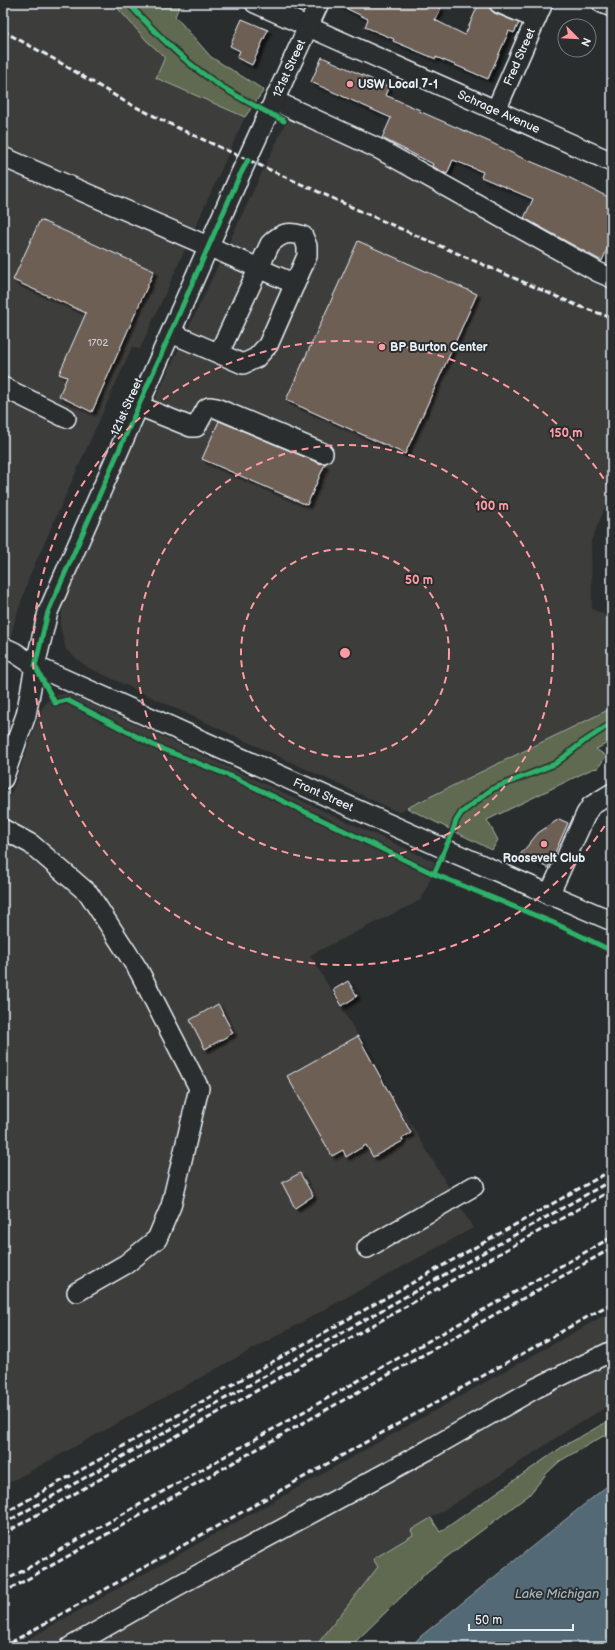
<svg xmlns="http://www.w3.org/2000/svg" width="615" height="1650" font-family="'Balsamiq Sans',sans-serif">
  <defs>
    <filter id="shadow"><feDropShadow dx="3.5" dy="3.5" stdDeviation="1" flood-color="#0009"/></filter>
  </defs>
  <rect width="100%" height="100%" fill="#2a2d2e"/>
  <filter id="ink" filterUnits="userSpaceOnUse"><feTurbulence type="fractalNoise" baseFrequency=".025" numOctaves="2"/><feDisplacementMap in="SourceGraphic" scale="8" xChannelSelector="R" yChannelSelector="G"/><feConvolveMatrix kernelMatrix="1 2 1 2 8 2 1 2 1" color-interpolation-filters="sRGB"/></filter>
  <g filter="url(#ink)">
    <g fill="#3e3c3a">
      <polygon points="3,3 113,3 147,41 165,57 156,78 245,117 140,349 132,347 30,575 15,620 3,668"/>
      <polygon points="292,109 612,278 612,491 591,541 592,609 612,618 612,708 398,812 87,667 66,650 60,626 65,590"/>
      <polygon points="65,694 80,699 437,863 421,900 310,955 473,1228 3,1486 3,810 13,789 41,710 51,696"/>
      <polygon points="612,1311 612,1404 574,1426 499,1476 411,1530 413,1535 373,1558 379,1567 315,1647 14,1647"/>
    </g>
    <g fill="#616a51" stroke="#a4aea4">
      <polygon points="113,3 181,3 175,16 211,57 264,90 245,117 156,78 165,57 147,41"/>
      <polygon points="612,708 612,741 596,749 606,756 598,768 592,769 487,820 498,840 492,850 407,808"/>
      <polygon points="612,1419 612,1431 560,1461 547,1473 529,1495 428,1571 350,1647 315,1647 378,1567 373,1559 413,1535 411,1530 431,1518 440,1532 562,1447"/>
    </g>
    <polygon fill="#526a76" stroke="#8ea0aa" points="612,1482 612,1647 410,1647 421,1636"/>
    <g fill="#6e5e55" stroke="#e8f1f8" filter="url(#shadow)">
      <polygon points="335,3 429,3 441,8 435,20 465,35 479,3 488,3 490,9 494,13 519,23 514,33 509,31 488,79 436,57 436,59 393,41 394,39 365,27 368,19"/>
      <polygon points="242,19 268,30 252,65 237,58 240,51 230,46"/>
      <polygon points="322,57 389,87 385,95 420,110 419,111 490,142 520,157 566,176 612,199 612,238 602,261 524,218 533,199 481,177 483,172 453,160 447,174 443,172 432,166 433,164 382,138 391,118 311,82"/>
      <polygon points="40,220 154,271 92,412 59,396 67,377 59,374 86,313 13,280"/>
      <polygon points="358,241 477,294 405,454 286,400"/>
      <polygon points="219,421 319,463 325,464 307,505 202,459"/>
      <polygon points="559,819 568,823 548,868 520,855 538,833"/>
      <polygon points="348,981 357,996 342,1006 333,990"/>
      <polygon points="218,1004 233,1033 205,1049 190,1020"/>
      <polygon points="358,1036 411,1133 402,1138 403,1141 373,1157 366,1145 346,1157 343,1150 332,1156 287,1076"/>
      <polygon points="300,1173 313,1196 295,1208 282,1183"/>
    </g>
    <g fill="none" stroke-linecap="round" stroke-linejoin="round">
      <defs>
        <g id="minor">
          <path id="s1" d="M255,3L612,162"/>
          <polyline points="499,3 536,19"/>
          <polyline points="602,3 612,7"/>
          <polyline points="275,101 379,149 598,272 612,278"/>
          <path id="s2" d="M496,110L543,3"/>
          <polyline points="3,157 295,284"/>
          <path d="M171,333L243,364L256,358L268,345L307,256V246L303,236C289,231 281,233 270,244L219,353"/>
          <polyline points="3,387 66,418"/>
          <polyline points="139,406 191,427 196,427 206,409 209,407 216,408 323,453"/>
          <path id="s3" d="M3,647L14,652L35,666L445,849L612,921"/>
          <path id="s4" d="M3,779L26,715L35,666L48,612L239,177L319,3"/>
          <polyline points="3,829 31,844 89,894 139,971 199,1088 171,1206 157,1239 126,1264 77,1292"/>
          <polyline points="549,895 586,814 591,806 612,793"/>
          <polyline points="367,1248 474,1186"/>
          <polyline points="70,1647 177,1586 428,1450 536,1388 612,1351"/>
        </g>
      </defs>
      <use href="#minor" stroke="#e8f1f8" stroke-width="22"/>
      <use href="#minor" stroke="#2a2d2e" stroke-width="19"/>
      <g stroke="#e8f1f8" stroke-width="3" stroke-dasharray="6 3" stroke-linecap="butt">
        <polyline points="3,31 54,59 124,101 182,130 376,218 576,305 612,318"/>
        <polyline points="3,1514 612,1170"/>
        <polyline points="3,1524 612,1180"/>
        <polyline points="3,1534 612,1190"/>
        <polyline points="3,1582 612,1237"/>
        <polyline points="3,1593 612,1248"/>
        <polyline points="3,1647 612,1303"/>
      </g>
      <defs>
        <g id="cycleway">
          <path d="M128,3C153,30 179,57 209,78C232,95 259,108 284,121"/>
          <polyline points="248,160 239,177 48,612 35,666 55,703 67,700 157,747 233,777 434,874 554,923 612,951"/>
          <polyline points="434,874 452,833 456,821 461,813 492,789 555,764 583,742 612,723"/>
        </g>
      </defs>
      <use href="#cycleway" stroke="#2a2d2e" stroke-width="8"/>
      <use href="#cycleway" stroke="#2db169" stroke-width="5"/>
    </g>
  </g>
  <g fill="none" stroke="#ff9aa2" stroke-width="2" stroke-dasharray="7 5">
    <circle cx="345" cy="653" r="104"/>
    <circle cx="345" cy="653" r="208"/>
    <path d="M611 816A312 312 0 1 1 611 490"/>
  </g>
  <g fill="#ff9aa2" stroke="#2a2d2e" stroke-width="1.5">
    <circle cx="350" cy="84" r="4"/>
    <circle cx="382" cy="347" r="4"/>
    <circle cx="544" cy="844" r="4"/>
  </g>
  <g text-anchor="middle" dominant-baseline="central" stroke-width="4" stroke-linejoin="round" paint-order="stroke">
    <g font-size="10" fill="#cacccf">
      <text x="98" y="343">1702</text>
    </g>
    <g font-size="12" fill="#e8f1f8" stroke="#2a2d2e">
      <text stroke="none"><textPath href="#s2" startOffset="58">Fred Street</textPath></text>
      <text stroke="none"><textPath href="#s4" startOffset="768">121st Street</textPath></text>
      <text stroke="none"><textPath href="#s1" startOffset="267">Schrage Avenue</textPath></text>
      <text transform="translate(127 407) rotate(-66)">121st Street</text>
      <text stroke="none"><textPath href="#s3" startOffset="353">Front Street</textPath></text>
    </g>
    <g font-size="12" font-weight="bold" fill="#e8f1f8" stroke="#2a2d2e" text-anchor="start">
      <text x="358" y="84">USW Local 7-1</text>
      <text x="390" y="347">BP Burton Center</text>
      <text x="544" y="858" text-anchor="middle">Roosevelt Club</text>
    </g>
    <g font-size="13" font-style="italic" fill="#a4b4be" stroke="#2a2d2e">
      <text x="557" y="1594">Lake Michigan</text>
    </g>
  </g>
  <circle cx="345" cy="653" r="6" fill="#ff9aa2" stroke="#2a2d2e" stroke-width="2"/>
  <g font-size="12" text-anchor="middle" font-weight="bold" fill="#ff9aa2" stroke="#2a2d2e" stroke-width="4" stroke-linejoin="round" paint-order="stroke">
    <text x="566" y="437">150 m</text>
    <text x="492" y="510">100 m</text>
    <text x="419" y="584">50 m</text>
  </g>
  <rect width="615" height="1650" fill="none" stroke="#2a2d2e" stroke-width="16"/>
  <rect x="8" y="8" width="599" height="1634" fill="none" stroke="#e8f1f8" stroke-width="1.5" filter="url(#ink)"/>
  <g transform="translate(577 38) rotate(114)"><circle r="19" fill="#2a2d2e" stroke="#767b7f"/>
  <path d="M0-3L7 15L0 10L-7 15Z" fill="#ff9aa2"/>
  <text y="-6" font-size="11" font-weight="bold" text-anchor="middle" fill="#e8f1f8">N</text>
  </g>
  <path d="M469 1624v6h104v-6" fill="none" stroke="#e8f1f8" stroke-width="2"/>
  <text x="475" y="1624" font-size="12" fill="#e8f1f8" stroke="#2a2d2e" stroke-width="3" paint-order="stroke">50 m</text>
</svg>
